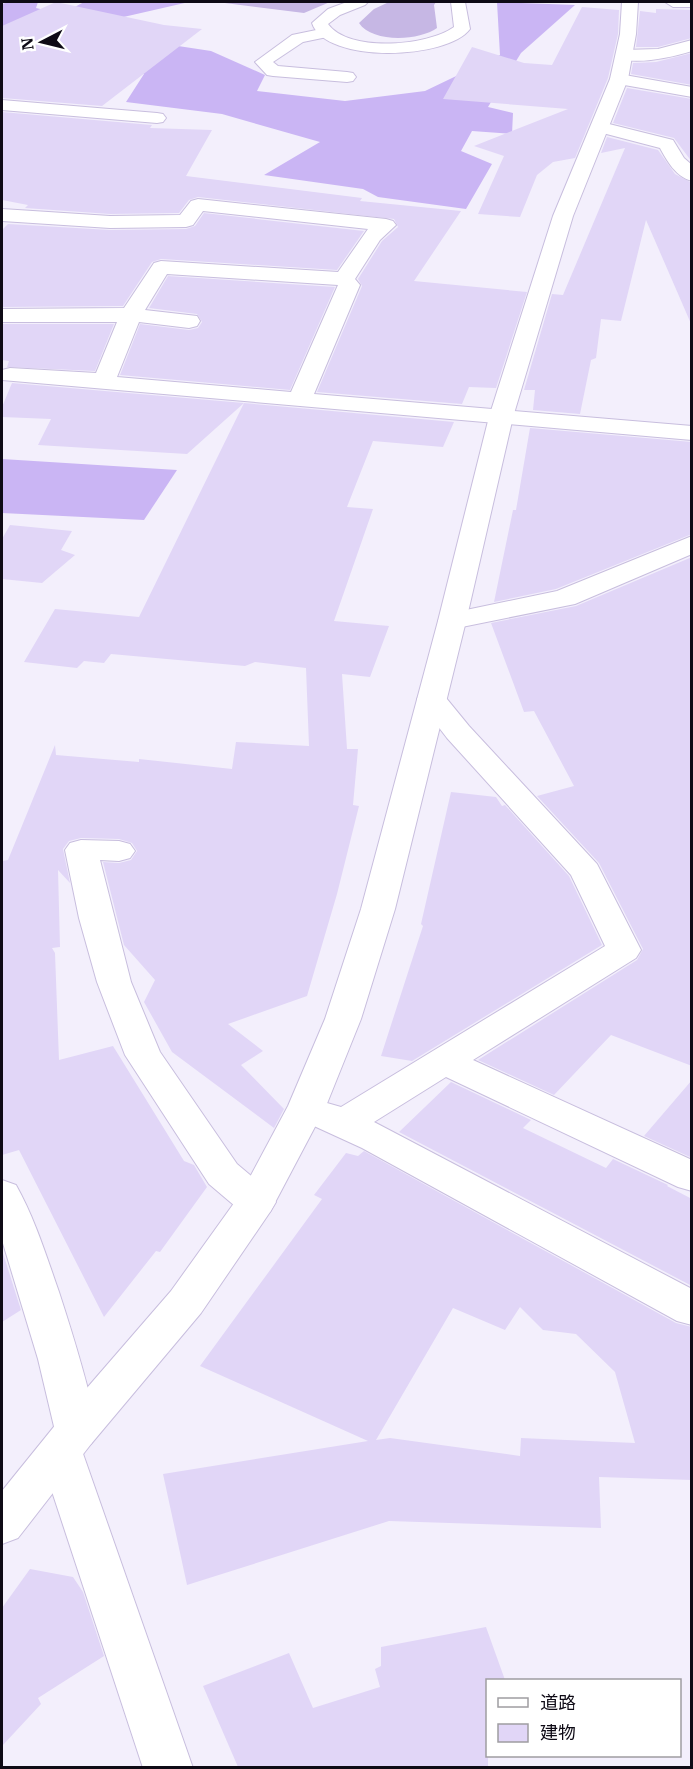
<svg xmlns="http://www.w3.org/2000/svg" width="693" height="1769" font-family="'IBM Plex Serif','Noto Sans JP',serif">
  <rect width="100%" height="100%" fill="#f3effc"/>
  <g fill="#c6b7e4">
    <polygon points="217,2 330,2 304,13"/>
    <path d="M389,2H436L434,5L437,28C419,41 372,43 359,23L374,9Z"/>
  </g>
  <g fill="#cab5f4">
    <polygon points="9,2 38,2 36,8 62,14 84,2 189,2 106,21 132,39 211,51 265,75 257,91 345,101 425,91 500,55 497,2 575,5 521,53 488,107 513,113 512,134 472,131 461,151 492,164 466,209 378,197 363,189 264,175 320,142 222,114 126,102 144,74 16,37 2,37 2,4"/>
    <polygon points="2,459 177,470 144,520 2,513"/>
  </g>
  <g fill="#e1d6f7" fill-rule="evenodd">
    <polygon points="56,2 164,25 202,29 102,106 2,98 2,26"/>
    <polygon points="582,7 619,10 618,34 608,78 575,158 553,162 537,175 520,217 478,214 504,156 474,146 568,109 443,99 472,47 524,63 552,65"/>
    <polygon points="656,9 692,10 692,38 658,47 636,47 640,11 656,13"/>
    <polygon points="692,53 692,85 631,74 633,63 656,62"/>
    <polygon points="627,88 692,99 692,162 674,138 613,123"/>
    <polygon points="2,112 152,125 150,128 212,130 186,176 362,198 360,201 461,211 414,281 527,292 496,388 469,387 462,404 317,392 362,286 358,279 382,241 398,227 394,219 198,197 189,200 179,213 110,214 25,208 28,205 2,200"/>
    <polygon points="607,137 658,150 675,174 692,183 692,326 646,220 621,321 601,319 596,358 591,360 580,414 533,410 535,390 524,390 552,294 563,295 625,148 601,153"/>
    <polygon points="204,213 364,231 337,270 161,259 152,262 123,306 2,307 2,230 8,224 110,230 186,229 195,226"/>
    <polygon points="168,276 335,287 290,390 120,375 140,324 189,330 198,328 202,322 197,314 149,308"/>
    <polygon points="2,324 114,324 95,371 7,367 9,361 2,360"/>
    <polygon points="12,383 244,403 187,454 38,445 51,419 2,417 2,407"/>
    <polygon points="244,403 454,422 443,447 373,441 347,507 373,509 334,621 389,626 370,677 342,674 347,749 358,749 353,805 359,806 337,894 307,996 228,1024 263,1051 241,1065 284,1109 274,1128 172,1052 144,1002 155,980 124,945 103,862 119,863 131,860 137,851 132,843 119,839 81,838 69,841 63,849 70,883 58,870 60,947 52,948 55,953 59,1060 113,1046 184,1161 194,1165 207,1187 160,1252 156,1251 104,1317 19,1150 2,1155 2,861 8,860 55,745 56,755 139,762 139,759 232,769 236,742 309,746 306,668 255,662 245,666 111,654 104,663 84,661 77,668 24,662 55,609 139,617"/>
    <polygon points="530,428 692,442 692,534 556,589 494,602 513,510 516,510"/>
    <polygon points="10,525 72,531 61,550 75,555 42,583 2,579 2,539"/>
    <polygon points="692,557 692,1066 611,1035 554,1095 478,1060 637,960 643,949 599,863 537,796 574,786 534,711 524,712 491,623 576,606"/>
    <polygon points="451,792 496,797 502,806 505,805 569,876 602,945 412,1061 381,1056 423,926 421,924"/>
    <polygon points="692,1080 692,1155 690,1157 644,1136"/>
    <polygon points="451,1082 531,1120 523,1128 606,1168 613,1159 668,1185 667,1186 692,1199 692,1286 399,1132"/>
    <path d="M364,1151L676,1323L692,1327V1480L599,1477L601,1528L389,1521L187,1585L163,1474L368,1441L200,1366L322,1199L314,1195L346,1153L358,1156ZM520,1307L543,1330L576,1334L615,1372L635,1443L521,1438L520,1456L390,1438L376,1440L453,1308L505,1330Z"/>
    <polygon points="2,1250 21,1310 2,1322"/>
    <polygon points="30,1569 73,1577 83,1592 104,1656 38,1698 41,1704 2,1746 2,1608"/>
    <polygon points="486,1627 505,1680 488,1680 488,1767 238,1767 203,1686 289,1653 313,1708 380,1687 375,1669 381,1666 381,1647"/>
  </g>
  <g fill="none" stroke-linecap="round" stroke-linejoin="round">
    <defs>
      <g id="minor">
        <polygon points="665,2 692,2 692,7 673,7"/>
        <polygon points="326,28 332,30 334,33 332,36 303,42 273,62 278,66 347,72 353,73 356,77 353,81 347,82 273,76 267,75 255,62 292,35"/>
        <path d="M692,40V51C669,58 642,64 618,59L616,55L624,50L658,49Z"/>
        <polygon points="619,74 692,87 692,97 613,83 610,79 613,75"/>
        <polygon points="2,100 157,113 163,114 166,118 163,122 157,123 2,110"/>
        <path d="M601,122L673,140L684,158L692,165V181C676,177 667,161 660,148L595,131L592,127L595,123Z"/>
        <path d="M198,199L386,219L393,221L396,225L380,240L355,279L360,285L314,394L692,426V440L2,380V370L10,368L96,373L117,322H2V309L124,308L154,263L161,261L338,272L368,229L203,211L193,225L186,227L110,228L2,221V209L110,216L180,215L191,201ZM167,274L338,285L291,392L117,377L139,322L189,328L197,326L200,321L197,316L145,310Z"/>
        <polygon points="692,536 692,554 575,604 452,629 442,627 438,621 442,615 557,591"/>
        <polygon points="432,690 442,693 469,726 597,864 641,950 636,958 473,1060 692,1160 692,1191 678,1187 446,1077 374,1122 692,1289 692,1325 677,1321 362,1148 314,1126 308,1116 314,1106 327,1103 341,1107 605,946 571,875 447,738 417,699 422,693"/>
        <polygon points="81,840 119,841 130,844 135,851 130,858 119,861 100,860 131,982 160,1052 237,1164 270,1192 276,1202 270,1212 256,1217 242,1212 209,1184 125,1055 97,982 79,918 65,850 70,843"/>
        <path d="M2,1180L16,1185C35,1219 46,1255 59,1292C74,1338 88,1384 98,1431L91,1444L81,1448L193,1768H143L39,1452L45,1439L56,1435L38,1359L2,1240Z"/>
      </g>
      <g id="tertiary">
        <path d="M347,2H368L365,5L340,15L328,24C349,53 428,46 454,27L451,2H465L470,29C447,60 325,64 312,23L328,9Z"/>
        <polygon points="622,2 638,2 636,34 628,79 573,216 513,417 466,621 395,909 361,1019 326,1106 270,1212 201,1313 91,1444 18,1538 2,1544 2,1491 61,1418 171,1291 242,1192 288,1106 325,1019 361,909 438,621 489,417 553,216 610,79 620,34"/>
      </g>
    </defs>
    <use href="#minor" stroke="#c8bede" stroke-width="2"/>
    <use href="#tertiary" stroke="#c8bede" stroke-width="2"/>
    <use href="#minor" fill="#fff" fill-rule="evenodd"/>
    <use href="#tertiary" fill="#fff" fill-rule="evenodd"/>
  </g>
  <rect width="693" height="1769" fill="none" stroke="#0e0a15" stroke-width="6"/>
  <rect x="486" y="1679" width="195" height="78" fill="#ffffff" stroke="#9f9da1" stroke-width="1.5"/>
  <rect x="498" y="1698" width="30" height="9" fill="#ffffff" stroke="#9f9da1" stroke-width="1.5"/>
  <text x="540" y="1709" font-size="18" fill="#0e0a15">道路</text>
  <rect x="498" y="1724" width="30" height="18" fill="#e1d6f7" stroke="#9f9da1" stroke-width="1.5"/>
  <text x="540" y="1739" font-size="18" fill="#0e0a15">建物</text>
  <g transform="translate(42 42) rotate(263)" stroke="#ffffff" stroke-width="4.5" paint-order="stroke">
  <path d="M0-4.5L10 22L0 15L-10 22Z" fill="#0e0a15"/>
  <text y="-9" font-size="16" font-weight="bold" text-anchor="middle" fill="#0e0a15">N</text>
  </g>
</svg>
